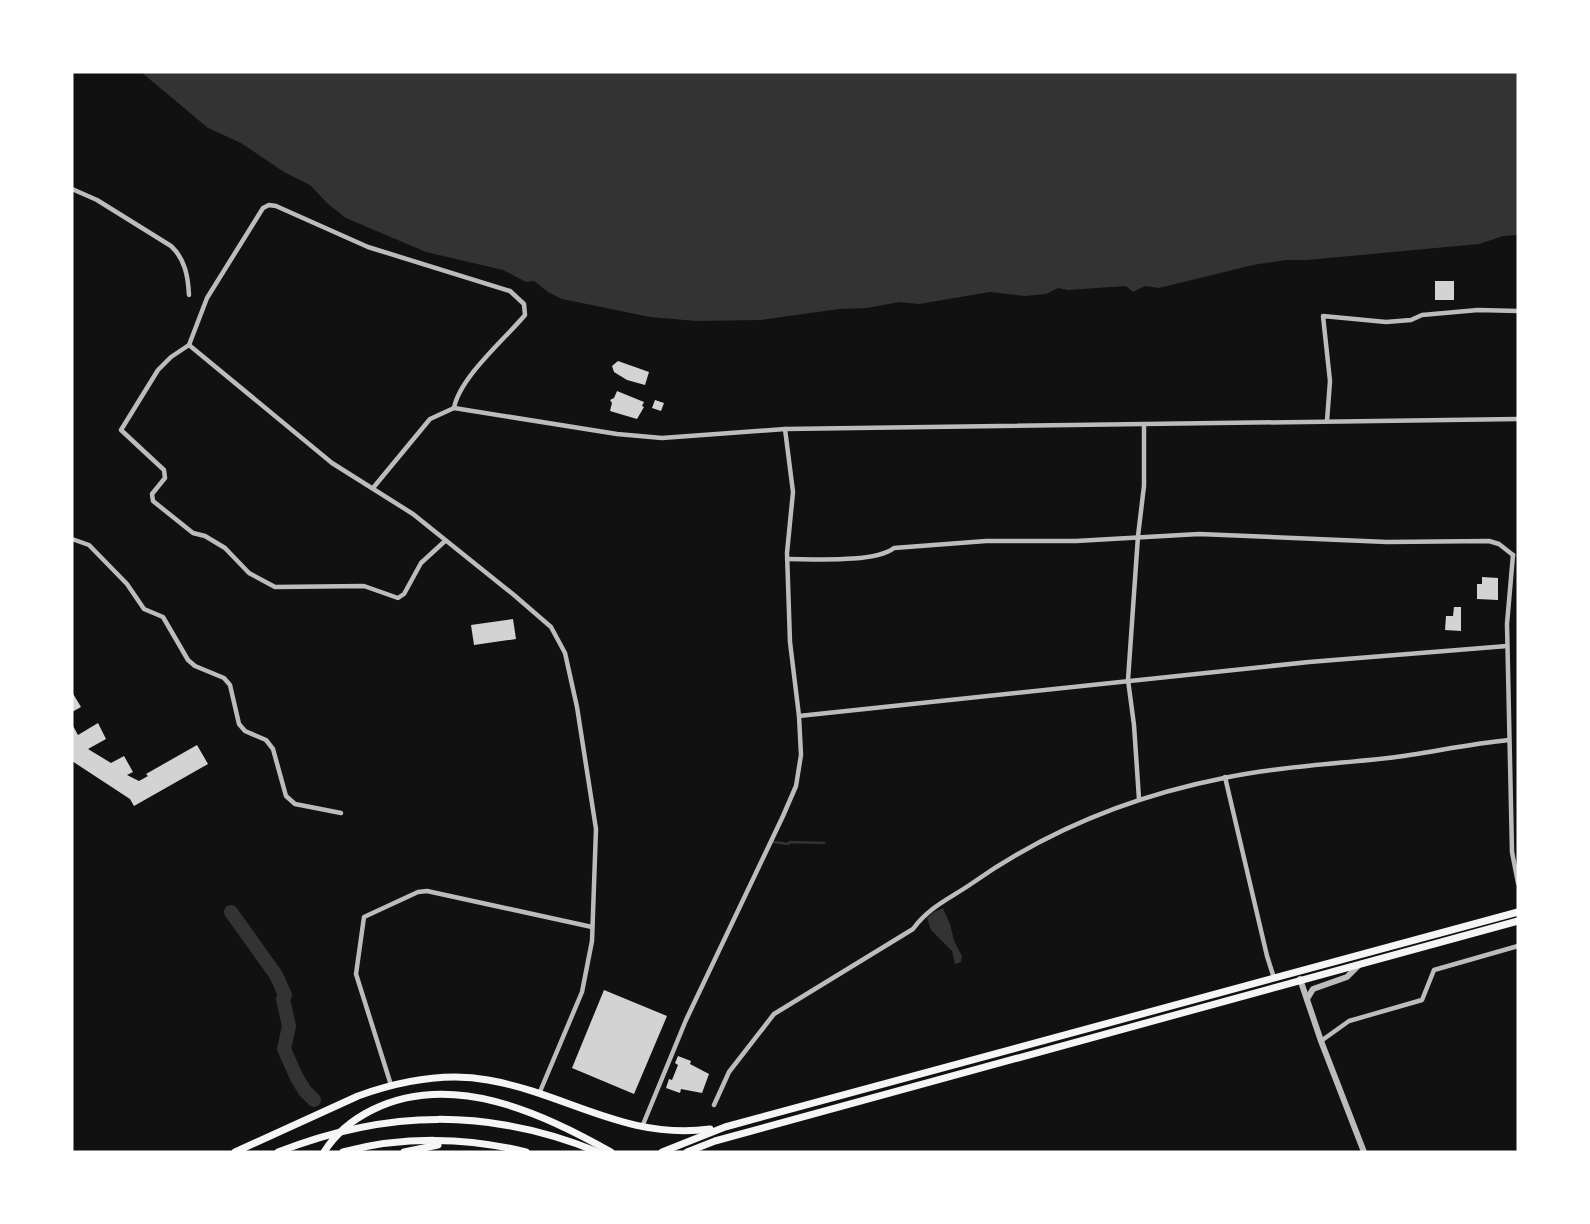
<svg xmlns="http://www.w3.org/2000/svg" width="1590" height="1224" font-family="Ubuntu,sans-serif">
  <rect width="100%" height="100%" fill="#111"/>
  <g fill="#333">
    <polygon points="141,72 1518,72 1518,235 1503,236 1479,244 1307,260 1286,260 1253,265 1159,288 1145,286 1133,292 1126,286 1068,290 1058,288 1046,294 1025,296 990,292 919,304 899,302 867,308 839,309 761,320 696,321 650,317 562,299 548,292 534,281 526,282 503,270 426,252 346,218 328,204 310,185 284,172 241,143 208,128"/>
    <polygon points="943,908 950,924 954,941 962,956 961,962 955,964 952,951 931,930 927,918 934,912"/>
  </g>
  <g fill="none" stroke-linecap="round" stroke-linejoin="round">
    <polyline stroke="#333" stroke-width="2.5" points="774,842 788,844 790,842 824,843"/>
    <polyline stroke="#333" stroke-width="14" points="231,912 276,975 285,995 283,999 289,1026 284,1049 297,1078 305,1091 314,1100"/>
  </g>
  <g fill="#d3d3d3">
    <rect x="1435" y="281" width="19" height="19"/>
    <polygon points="618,361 649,372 645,385 627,380 614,372 612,366"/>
    <polygon points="617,391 644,402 642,406 644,407 637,419 610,411 612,403 610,400 614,398"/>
    <polygon points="655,400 664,403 661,411 652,408"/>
    <polygon points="1482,577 1498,578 1498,600 1477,599 1477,584 1482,584"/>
    <polygon points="1454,607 1461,607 1461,631 1445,630 1446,616 1453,616"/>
    <polygon points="513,619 516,639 474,645 471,625"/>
    <polygon points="72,692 81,707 72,712"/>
    <polygon points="98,723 106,739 88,749 111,763 124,756 133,772 127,775 139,781 148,776 146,774 197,745 208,764 134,806 130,799 72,761 72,724 78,735"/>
    <polygon points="604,990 667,1016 634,1094 572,1068"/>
    <polygon points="678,1056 691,1061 690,1064 709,1074 702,1093 681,1089 680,1093 666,1088 669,1079 672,1080 678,1065 675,1063"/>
  </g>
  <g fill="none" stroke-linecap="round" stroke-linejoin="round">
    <g stroke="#bcbcbc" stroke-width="4.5">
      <path d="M72,189L97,200L171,246C185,259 188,276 189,295"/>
      <polyline points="189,345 332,463 413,514 514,595 551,627 565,653 577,707 596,829 592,941 582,992 539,1094"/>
      <path d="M189,345L207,298L263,208L269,205L276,206L368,247L510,291L524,304L525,315C505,339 460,377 454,408"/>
      <polyline points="189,345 171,357 158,370 121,430 164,470 165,478 152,494 153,501 193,533 205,536 225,548 249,573 275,587 364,586 398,598 404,594 421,563 445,541"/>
      <polyline points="1327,421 1330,381 1323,316 1386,322 1411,320 1422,315 1478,310 1518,311"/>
      <polyline points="373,488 430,419 454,408 617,434 662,438 785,429 1518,419"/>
      <polyline points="72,539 89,545 127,584 144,609 163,617 188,660 195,666 224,678 230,685 239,724 245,731 266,740 273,749 286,796 295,804 341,813"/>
      <polyline points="1513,555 1507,624 1512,852 1518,883"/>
      <path d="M787,559C813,559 875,563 894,548L986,541H1076L1199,534L1387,542L1489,541L1499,544L1513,555"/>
      <polyline points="799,716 1309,662 1507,646"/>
      <polyline points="1225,777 1267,956 1274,978"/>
      <polyline points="1139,799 1134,725 1128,680 1138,536 1144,486 1144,425"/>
      <polyline points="1321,1041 1349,1021 1422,1000 1434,970 1518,946"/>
      <polyline points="391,1085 356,974 364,917 418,892 427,891 592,927"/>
      <path d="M714,1105L729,1072L774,1014L913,929C929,907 949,899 971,884C1046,831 1133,796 1224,778C1277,767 1334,764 1388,758C1428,753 1468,744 1509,740"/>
      <polyline points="642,1127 686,1020 783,816 796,786 801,755 799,716 790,642 787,553 793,492 785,429"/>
    </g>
    <g stroke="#bcbcbc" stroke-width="6">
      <polyline points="1300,979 1321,1041 1364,1152"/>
      <polyline points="1307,999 1313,989 1347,977 1359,965"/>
    </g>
    <g stroke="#f5f5f5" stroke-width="7">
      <path d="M235,1152L358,1096C400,1081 444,1072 488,1080C568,1094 624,1140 710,1129"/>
      <path d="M278,1152C387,1109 490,1108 598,1152"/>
      <path d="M324,1152C336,1133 352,1120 372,1110C451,1071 541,1112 611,1152"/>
      <path d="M343,1152C402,1136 467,1137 526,1152"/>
      <polyline points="404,1152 438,1145"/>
      <polyline points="662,1152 725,1127 1518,912"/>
      <polyline points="687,1152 715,1141 1518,921"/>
    </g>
  </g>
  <rect width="1590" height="1224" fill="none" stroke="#ffffff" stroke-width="147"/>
</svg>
